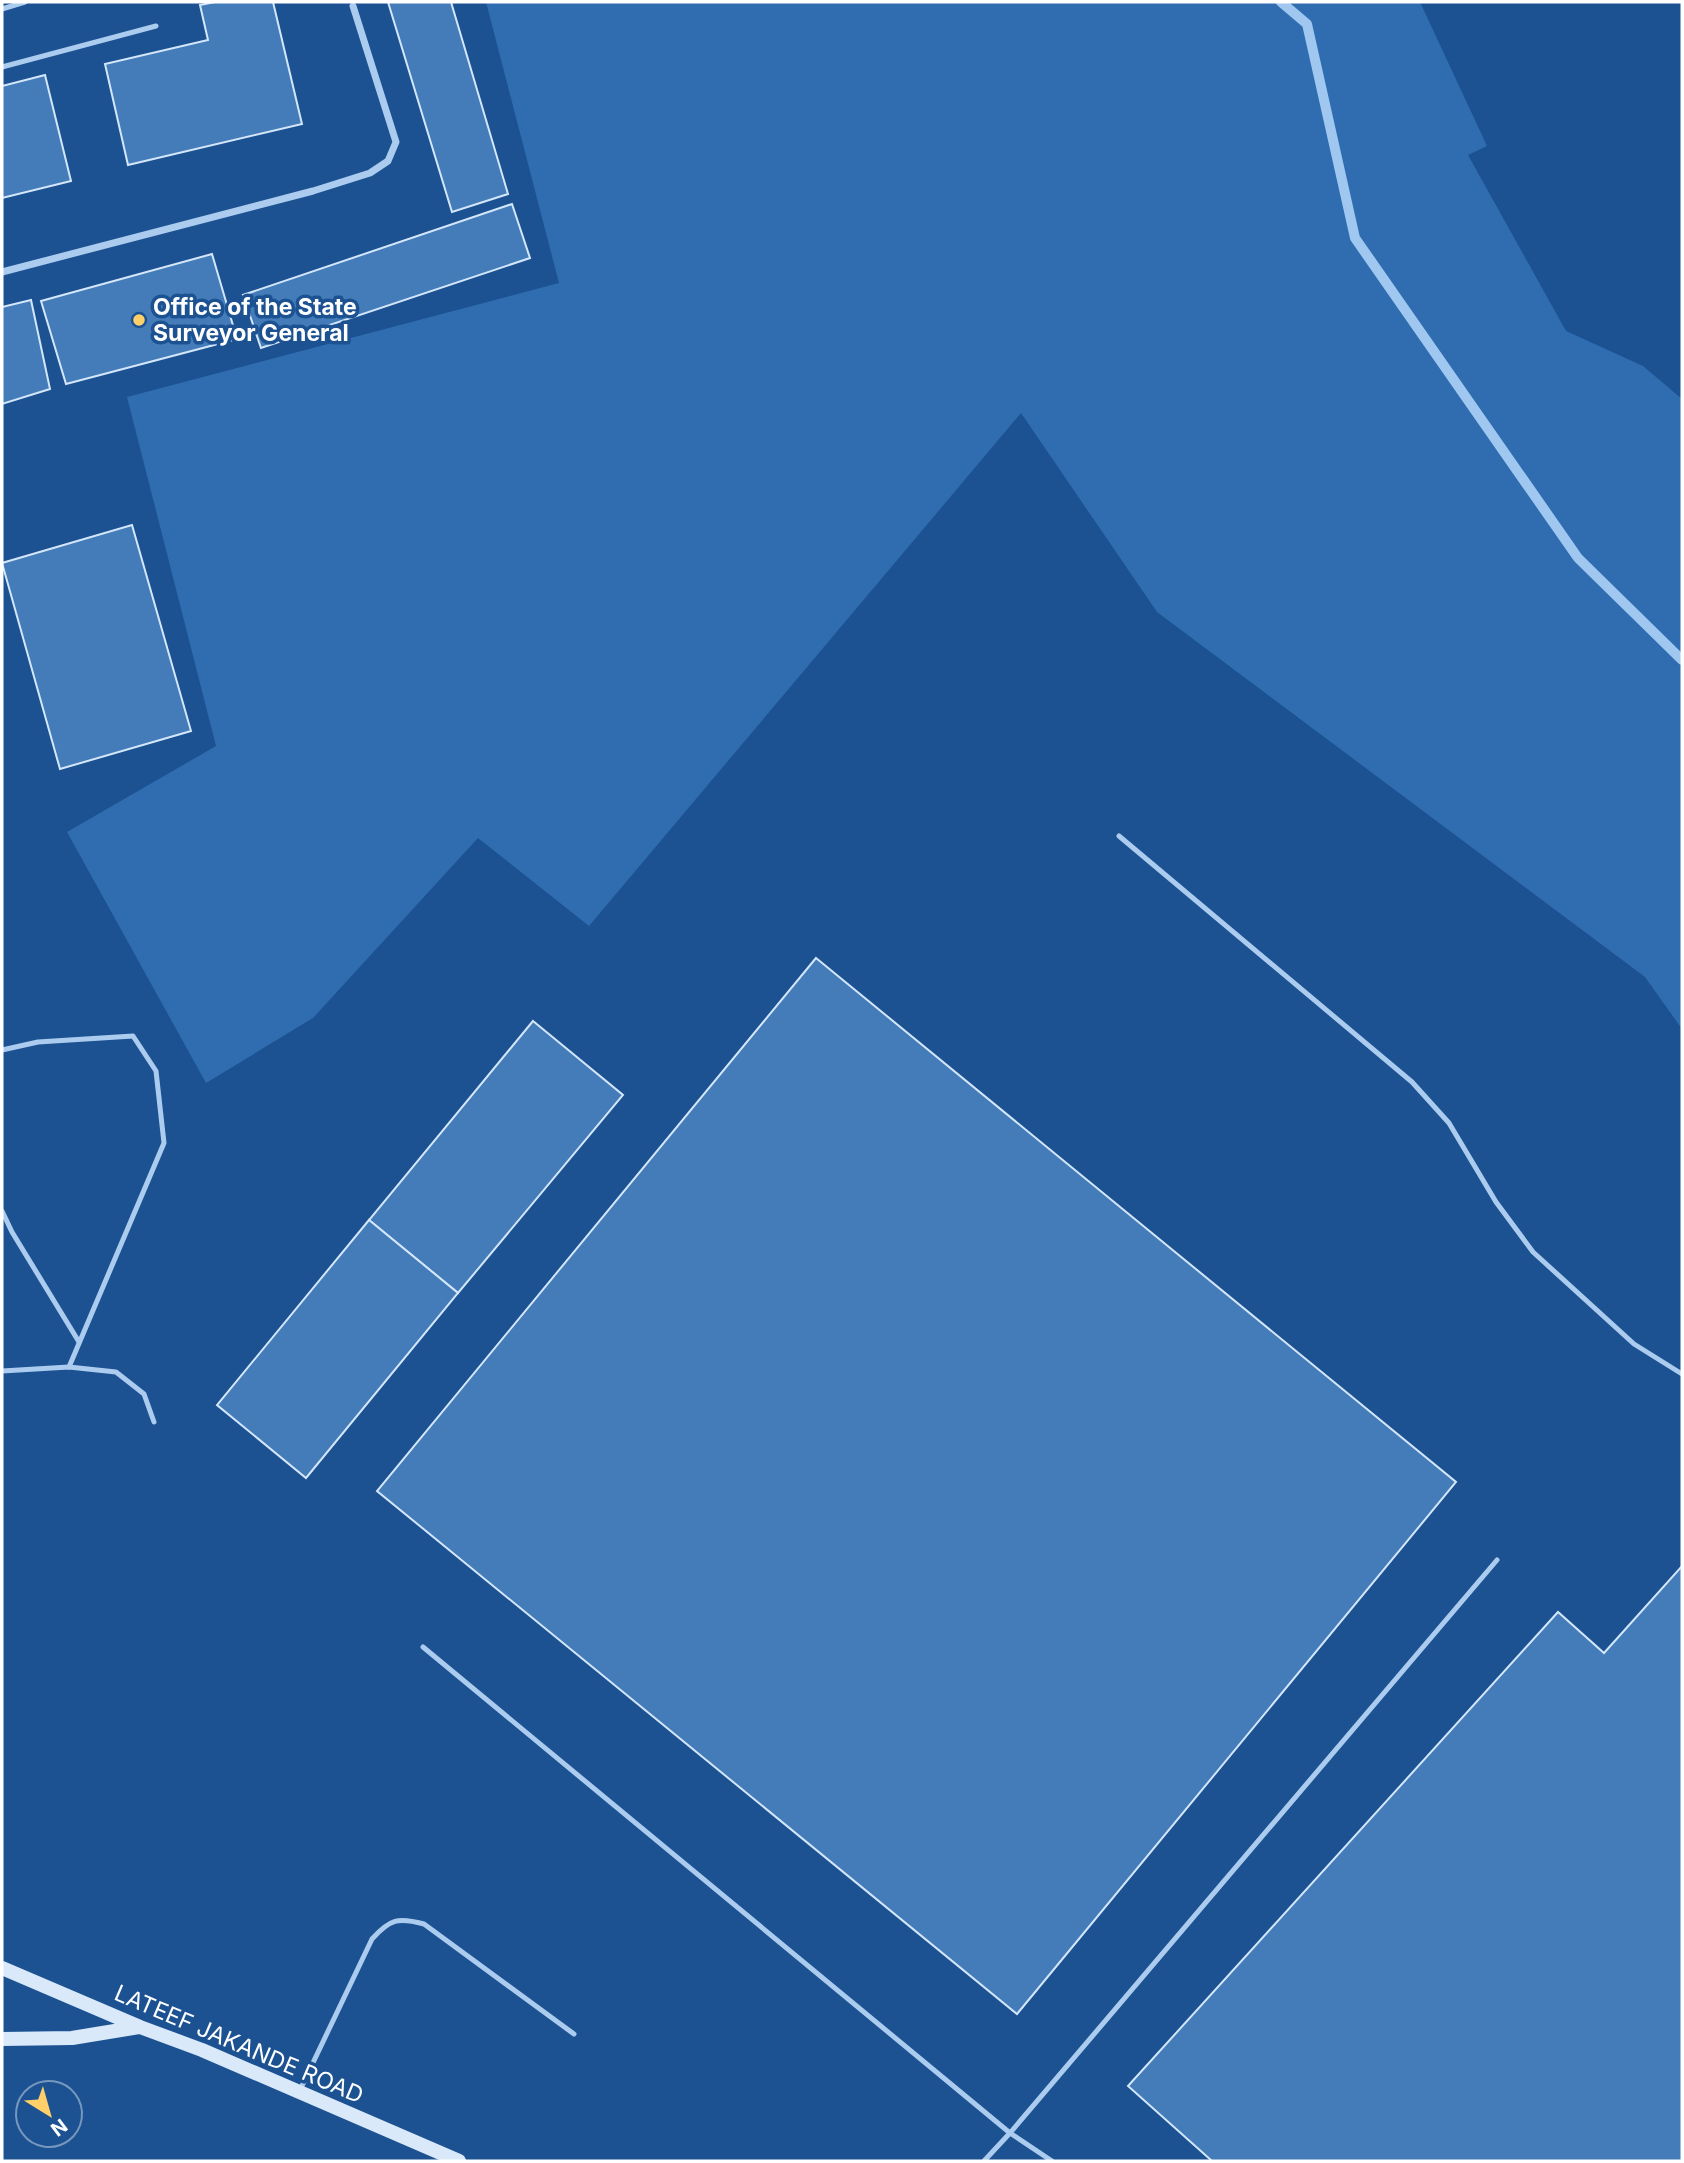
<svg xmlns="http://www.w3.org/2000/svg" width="1684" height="2163" font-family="Inter,sans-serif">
  <rect width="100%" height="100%" fill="#1c5292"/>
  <polygon fill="#2f6db0" points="486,2 1420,2 1487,146 1468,155 1566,331 1643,366 1682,399 1682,1029 1645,977 1157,612 1021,413 589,926 478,838 313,1018 206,1083 67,832 216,746 127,397 559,283"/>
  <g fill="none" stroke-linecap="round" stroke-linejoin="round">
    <polyline stroke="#9fc7f0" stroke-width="10" points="1281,2 1307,24 1355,238 1578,558 1682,660"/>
  </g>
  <g fill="#447cb9" stroke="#d3e6fa" stroke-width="2">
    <polygon points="215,2 273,2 302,124 128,165 105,64 208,40 200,5"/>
    <polygon points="388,2 451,2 508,194 452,212"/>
    <polygon points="45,75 71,181 2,198 2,86"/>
    <polygon points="512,204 530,258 261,348 243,295"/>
    <polygon points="212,254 237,339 66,384 41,301"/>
    <polygon points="31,300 50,389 2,404 2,307"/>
    <polygon points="132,525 191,731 60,769 2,563"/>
    <polygon points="816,958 1456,1482 1017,2014 377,1491"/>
    <polygon points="533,1021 623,1095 458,1293 369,1220"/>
    <polygon points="369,1220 458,1293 306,1478 217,1405"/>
    <polygon points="1682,1566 1682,2161 1212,2161 1128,2086 1558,1612 1604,1653"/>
  </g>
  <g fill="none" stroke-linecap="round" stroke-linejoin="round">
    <g stroke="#acccef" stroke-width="5">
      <polyline points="2,9 25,2"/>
      <polyline points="2,67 156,26"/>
      <polyline points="1119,836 1412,1082 1449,1123 1496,1202 1533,1252 1634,1344 1682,1374"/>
      <polyline points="2,1050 38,1042 133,1036 156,1071 164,1143 69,1367"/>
      <polyline points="2,1211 12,1232 79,1342"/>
      <polyline points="2,1371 69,1367 116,1372 144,1394 154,1422"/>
      <polyline points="423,1647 1010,2133 1052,2161"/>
      <path d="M300,2090L372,1939C390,1919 398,1917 424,1924L574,2034"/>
      <polyline points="984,2161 1010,2133 1497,1560"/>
    </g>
    <polyline stroke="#acccef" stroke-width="7" points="2,272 313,191 370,173 388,161 396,142 353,6"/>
    <g stroke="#d9e9fa" stroke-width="14">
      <polyline points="2,1968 140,2027 202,2050 459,2161"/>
      <polyline points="2,2039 72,2038 139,2027"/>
    </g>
  </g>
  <circle fill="#ffd06a" stroke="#1c5292" stroke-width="2.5" cx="139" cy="320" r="7"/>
  <g text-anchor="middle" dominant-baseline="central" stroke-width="7" stroke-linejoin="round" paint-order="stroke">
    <g font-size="23" font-weight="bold" fill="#fff" stroke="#1c5292" text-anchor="start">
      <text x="153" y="307">Office of the State<tspan x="153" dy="26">Surveyor General</tspan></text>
    </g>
    <g font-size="23" fill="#fff" stroke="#1c5292">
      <text transform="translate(239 2044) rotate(23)">LATEEF JAKANDE ROAD</text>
    </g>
  </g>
  <rect width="1684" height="2163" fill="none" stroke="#ffffff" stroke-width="7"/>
  <g transform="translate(49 2114) rotate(143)"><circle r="33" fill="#1c5292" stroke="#7797be" stroke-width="2"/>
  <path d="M0-5L12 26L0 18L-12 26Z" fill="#ffd06a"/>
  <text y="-10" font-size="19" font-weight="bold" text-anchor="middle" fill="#ffffff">N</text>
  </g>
</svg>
